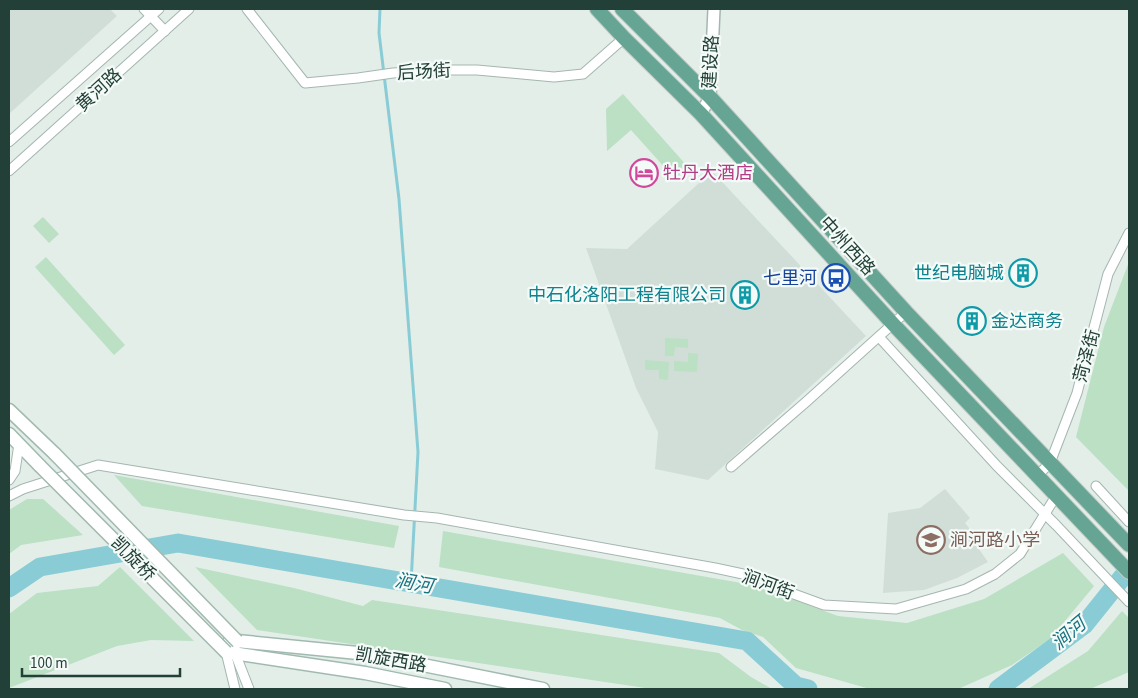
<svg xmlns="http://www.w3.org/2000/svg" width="1138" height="698" font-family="'Source Sans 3','Noto Sans SC',sans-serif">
  <rect width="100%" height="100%" fill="#e3eee9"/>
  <g fill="#d1ded8">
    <polygon points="9,9 110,9 117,16 9,114"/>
    <polygon points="712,171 866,336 708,480 655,469 658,432 636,388 586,248 627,249"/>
    <polygon points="945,489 970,518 965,523 978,539 974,542 988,562 957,578 924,590 883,593 888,513 920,508"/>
  </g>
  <g fill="#bbe0c4">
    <polygon points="623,94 688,167 675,179 631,130 607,151 606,109"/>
    <polygon points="43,217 59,234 49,243 33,226"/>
    <polygon points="46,257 125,345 114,355 35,267"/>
    <polygon points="1129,262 1129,491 1076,437 1104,327"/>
    <polygon points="665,338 688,339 688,348 675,347 674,356 665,356"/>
    <polygon points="688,353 698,354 697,372 674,371 674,361 688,362"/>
    <polygon points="645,360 669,362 668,380 659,379 659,370 645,370"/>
    <polygon points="114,475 399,526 394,548 142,506"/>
    <polygon points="27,499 43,499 83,535 21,545 9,554 9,510"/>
    <polygon points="443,531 753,585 838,616 907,623 984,599 1063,553 1094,586 1050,639 1012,665 958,689 870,689 796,668 763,637 742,630 720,618 439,567"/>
    <polygon points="120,567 194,641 151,640 117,646 9,688 9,614 37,593 98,586"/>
    <polygon points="195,567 294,588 363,606 372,600 719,653 751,677 772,689 652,689 257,630"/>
    <polygon points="1122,611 1129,618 1129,672 1090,689 1028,689 1088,651"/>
  </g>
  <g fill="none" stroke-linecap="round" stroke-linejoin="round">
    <polyline stroke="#89ccd5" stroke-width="3" points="380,9 379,33 399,199 418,452 411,583"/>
    <g stroke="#89ccd5" stroke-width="19">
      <polyline points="9,588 40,567 178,543 747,641 796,686 808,689"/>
      <polyline points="998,689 1084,625 1129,569"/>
    </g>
    <defs>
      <g id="minor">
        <polyline points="144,9 165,31"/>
        <polyline points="247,9 305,83 358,78 393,73 444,70 477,70 554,77 583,74 624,38"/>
        <polyline points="9,142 159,9"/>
        <polyline points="9,171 189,9"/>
        <polyline points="879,337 997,466 1056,525 1129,602"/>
        <polyline points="731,467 806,402 906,312"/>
        <polyline points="1037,476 1050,463 1077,393 1108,274 1129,233"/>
        <polyline points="9,480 15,471 19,444"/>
        <polyline points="1096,486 1129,522"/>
        <polyline points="9,496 23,489 98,465 404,515 437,518 715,568 757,577 791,593 824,605 896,609 966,589 995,574 1020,554 1056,496"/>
        <polyline points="230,633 226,652 235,689"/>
        <polyline points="236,650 235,653 249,689"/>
      </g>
      <polyline id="tertiary" points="701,114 710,97 714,9"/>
      <g id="secondary">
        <polyline points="9,410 55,454"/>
        <polyline points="9,434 40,466"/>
        <polyline points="237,641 368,654 543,689"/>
        <polyline points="226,652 365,673 445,689"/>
      </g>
      <g id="primary">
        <polyline points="597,9 624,38 701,114 893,324 1129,572"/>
        <polyline points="622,9 710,97 906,312 1129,545"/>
      </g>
    </defs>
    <use href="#minor" stroke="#a5b6b0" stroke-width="11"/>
    <use href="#tertiary" stroke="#a5b6b0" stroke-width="14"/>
    <use href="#secondary" stroke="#a1bab0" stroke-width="15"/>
    <use href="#primary" stroke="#c1cac7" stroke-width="16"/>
    <use href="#minor" stroke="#fff" stroke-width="9"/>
    <use href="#tertiary" stroke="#fff" stroke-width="11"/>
    <use href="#secondary" stroke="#fff" stroke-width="12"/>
    <use href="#primary" stroke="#66a593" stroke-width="14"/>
    <defs>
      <g id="secondary-bridge">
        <polyline points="55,454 237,641"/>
        <polyline points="40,466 226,652"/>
      </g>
    </defs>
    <use href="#secondary-bridge" stroke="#a1bab0" stroke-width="15" stroke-linecap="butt"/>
    <use href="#secondary-bridge" stroke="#fff" stroke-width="12"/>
  </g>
  <defs>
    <symbol id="hotel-ring" viewBox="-11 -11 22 22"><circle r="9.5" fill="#f4faf7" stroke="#d1479c" stroke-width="1.5"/><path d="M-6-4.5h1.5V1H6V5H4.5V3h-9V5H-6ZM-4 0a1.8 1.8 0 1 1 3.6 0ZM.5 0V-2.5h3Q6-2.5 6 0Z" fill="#d1479c"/></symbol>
    <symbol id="building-ring" viewBox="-11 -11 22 22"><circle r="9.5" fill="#f4faf7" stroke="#0f9aa8" stroke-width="1.5"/><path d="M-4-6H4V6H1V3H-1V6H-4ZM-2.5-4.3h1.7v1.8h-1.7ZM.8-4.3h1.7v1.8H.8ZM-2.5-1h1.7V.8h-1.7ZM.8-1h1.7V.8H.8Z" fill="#0f9aa8"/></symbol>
    <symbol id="bus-ring" viewBox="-11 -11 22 22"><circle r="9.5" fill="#f4faf7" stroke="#1a4fb4" stroke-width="1.5"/><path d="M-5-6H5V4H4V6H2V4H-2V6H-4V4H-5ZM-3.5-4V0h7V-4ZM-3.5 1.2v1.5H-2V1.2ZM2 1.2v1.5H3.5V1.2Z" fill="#1a4fb4"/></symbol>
    <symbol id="school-ring" viewBox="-11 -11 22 22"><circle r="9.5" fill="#f4faf7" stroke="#8d6e63" stroke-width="1.5"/><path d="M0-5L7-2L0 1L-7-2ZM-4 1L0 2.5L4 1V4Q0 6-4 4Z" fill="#8d6e63"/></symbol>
  </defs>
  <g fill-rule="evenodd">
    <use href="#hotel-ring" x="628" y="157" width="32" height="32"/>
    <use href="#building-ring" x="1007" y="257" width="32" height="32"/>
    <use href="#bus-ring" x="820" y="262" width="32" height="32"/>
    <use href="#building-ring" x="729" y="279" width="32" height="32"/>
    <use href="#building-ring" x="956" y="305" width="32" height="32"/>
    <use href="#school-ring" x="915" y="524" width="32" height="32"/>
  </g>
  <g text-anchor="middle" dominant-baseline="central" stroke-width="4.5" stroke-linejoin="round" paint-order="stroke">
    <g font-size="18" fill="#224037" stroke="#f4faf7">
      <text transform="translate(711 62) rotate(-87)">建设路</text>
      <text transform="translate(424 72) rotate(-3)">后场街</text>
      <text transform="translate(99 90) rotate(-42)">黄河路</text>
      <text transform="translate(847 246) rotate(48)">中州西路</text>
      <text transform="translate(1087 356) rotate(-75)">菏泽街</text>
      <text transform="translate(133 559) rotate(45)">凯旋桥</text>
      <text transform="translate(768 585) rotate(20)">涧河街</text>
      <text transform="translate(391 660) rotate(10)">凯旋西路</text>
    </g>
    <g font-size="18" fill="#b23c85" stroke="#f4faf7" text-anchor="start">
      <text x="663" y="173">牡丹大酒店</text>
    </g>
    <g font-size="18" fill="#0d838f" stroke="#f4faf7" text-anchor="end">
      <text x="1004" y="273">世纪电脑城</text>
      <text x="726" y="295">中石化洛阳工程有限公司</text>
      <text x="991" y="321" text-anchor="start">金达商务</text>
    </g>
    <g font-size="18" fill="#164399" stroke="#f4faf7" text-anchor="end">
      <text x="817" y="278">七里河</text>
    </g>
    <g font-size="18" fill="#785e54" stroke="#f4faf7" text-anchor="start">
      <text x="950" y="540">涧河路小学</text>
    </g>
    <g font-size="19" font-style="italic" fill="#187280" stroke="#f4faf7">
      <text transform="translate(414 584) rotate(10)">涧河</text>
      <text transform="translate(1069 634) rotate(-40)">涧河</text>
    </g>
  </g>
  <rect width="1138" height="698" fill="none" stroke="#224037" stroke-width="20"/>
  <path d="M22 668v8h158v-8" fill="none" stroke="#224037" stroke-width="2.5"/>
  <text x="30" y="668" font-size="15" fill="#224037" stroke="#f4faf7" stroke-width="4" paint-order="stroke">100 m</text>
</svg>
